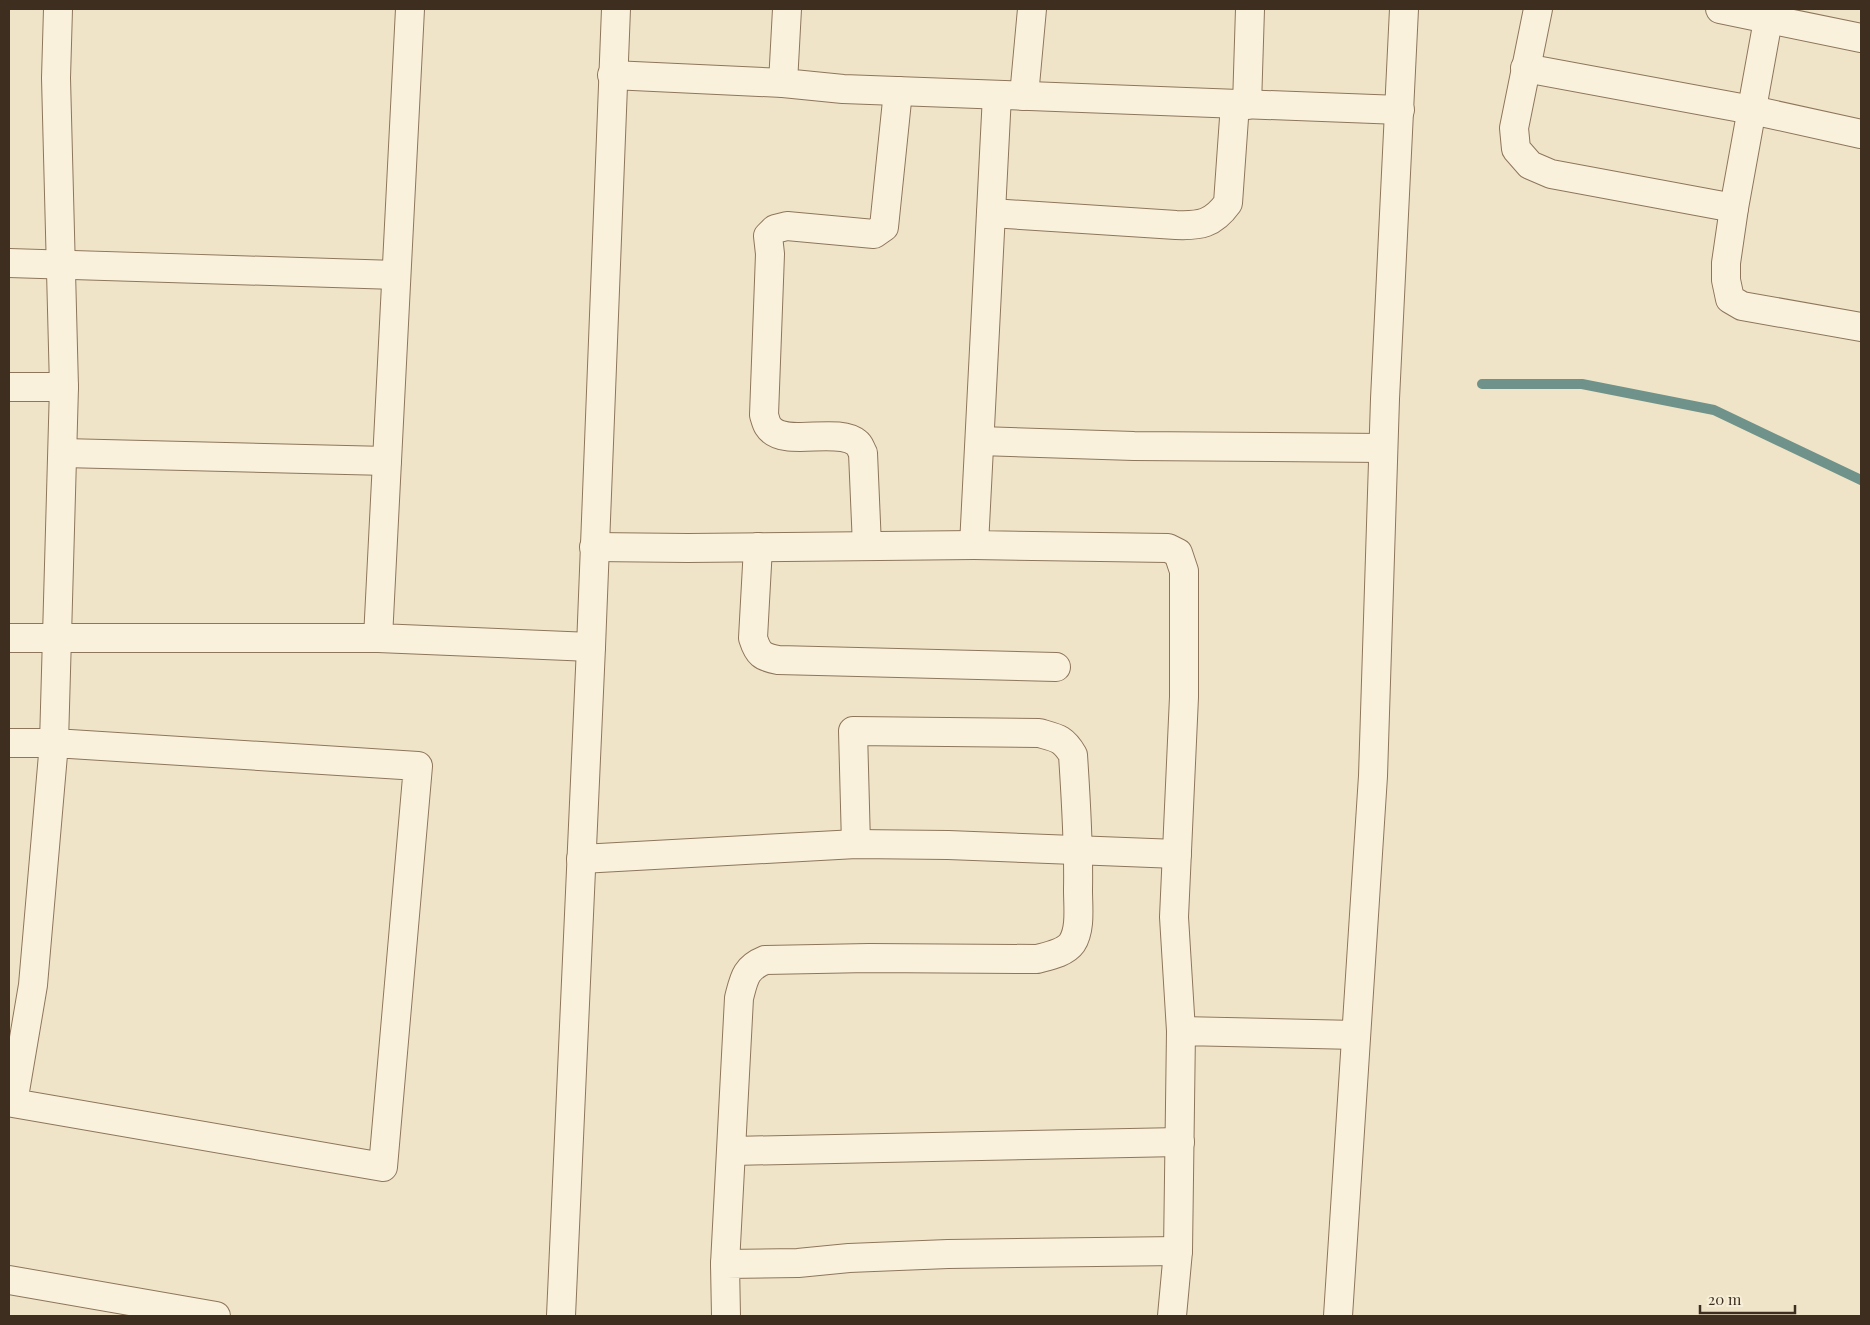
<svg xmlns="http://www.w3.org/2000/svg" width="1870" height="1325" font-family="'Playfair Display',serif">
  <rect width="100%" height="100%" fill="#f0e4c8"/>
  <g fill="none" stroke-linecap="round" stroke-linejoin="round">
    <polyline stroke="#6f938a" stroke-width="10" points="1482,384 1582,384 1714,410 1861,480"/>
    <defs>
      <g id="minor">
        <polyline points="410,9 378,638 591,647"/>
        <polyline points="787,9 783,83 843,89 1400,110"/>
        <polyline points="1538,9 1514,128 1516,149 1530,165 1551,174 1734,208"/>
        <polyline points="1720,9 1861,38"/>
        <polyline points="1770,9 1734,208 1726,263 1726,280 1730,299 1742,306 1861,327"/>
        <polyline points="1525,68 1752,110 1861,134"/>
        <polyline points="612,75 783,83"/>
        <polyline points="997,95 974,545 1168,548 1178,553 1184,571 1184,697 1174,917 1181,1031"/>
        <polyline points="1024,96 1032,9"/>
        <polyline points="1247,105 1250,9"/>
        <path d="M991,213L1176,225C1200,226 1213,224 1228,203L1235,104"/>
        <polyline points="9,263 396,275"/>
        <polyline points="9,387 64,387"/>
        <polyline points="980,441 1134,446 1383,448"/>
        <polyline points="63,453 387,461"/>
        <path d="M867,546L863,453C861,450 860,445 857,443C837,426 782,449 768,426C766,423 765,418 764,415L770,254L768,236L775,229L787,226L874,234L884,227L898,91"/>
        <polyline points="594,547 688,548 974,545"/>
        <path d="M758,547L753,638C758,654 762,657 778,660L1056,667"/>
        <polyline points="9,638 378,638"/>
        <polyline points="9,743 54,743 418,766 383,1167 13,1103 33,985 54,743 64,387 56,78 58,9"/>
        <polyline points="581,859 856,844 948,845 1177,854"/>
        <polyline points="732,1151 1180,1142"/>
        <path d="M725,1264L739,998C744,979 745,968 765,960L869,958L1037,959C1048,956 1065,953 1072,943C1081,929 1078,907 1078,890C1079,845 1076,800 1073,755C1063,738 1057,738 1039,733L853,731L856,844"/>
        <polyline points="9,1280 216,1316"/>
        <polyline points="561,1316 591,647 616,9"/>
        <polyline points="726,1316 725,1264 798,1263 849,1258 948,1254 1178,1251"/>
        <polyline points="1172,1316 1178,1251 1181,1031 1356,1035"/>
        <polyline points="1338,1316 1373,776 1385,399 1404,9"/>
      </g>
    </defs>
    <use href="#minor" stroke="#8d765c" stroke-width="30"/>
    <use href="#minor" stroke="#faf1dc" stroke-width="28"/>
  </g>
  <rect width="1870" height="1325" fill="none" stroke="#3d2e20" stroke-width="20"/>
  <path d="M1700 1305v8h95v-8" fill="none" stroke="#3d2e20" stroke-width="2.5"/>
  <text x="1708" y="1305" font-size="15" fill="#3d2e20" stroke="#f7eed8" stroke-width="4" paint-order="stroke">20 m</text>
</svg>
